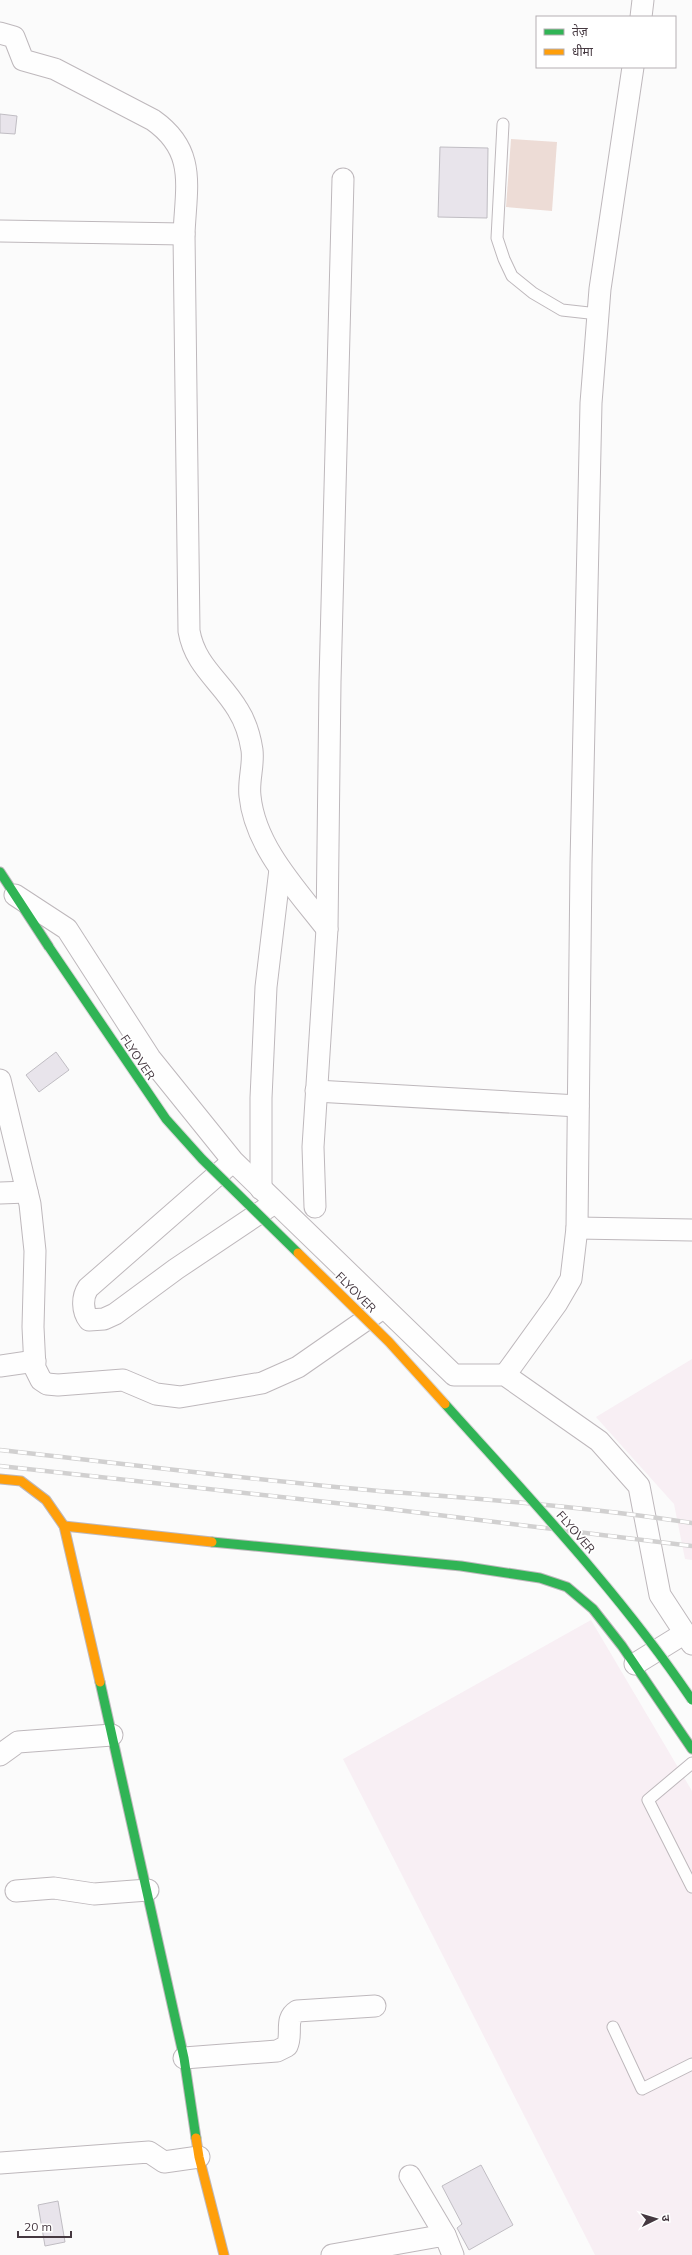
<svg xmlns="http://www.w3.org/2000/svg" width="692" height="2255" font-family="Mulish,'Noto Sans Devanagari',sans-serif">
  <rect width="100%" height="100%" fill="#fbfbfb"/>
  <g fill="#f8eff4">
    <polygon points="692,1359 692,1560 685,1559 674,1504 596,1417"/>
    <polygon points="591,1620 692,1791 692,2255 595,2255 343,1759"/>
  </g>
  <polygon fill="#eddcd6" points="511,139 557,142 552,211 506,207"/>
  <g fill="#e8e4eb" stroke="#c0bdc3">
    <polygon points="0,114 17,116 15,134 0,133"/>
    <polygon points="440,147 488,148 487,218 438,217"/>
    <polygon points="56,1052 69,1070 39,1092 26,1075"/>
    <polygon points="481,2165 513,2225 469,2250 457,2228 462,2224 442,2186"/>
    <polygon points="58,2201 65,2242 45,2246 38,2205"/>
  </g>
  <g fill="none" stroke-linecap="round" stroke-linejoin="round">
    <defs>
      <g id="lane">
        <polyline points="503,124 497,238 504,259 512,276 533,293 562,310 598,314"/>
        <polyline points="692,1763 648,1800 692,1887"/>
        <polyline points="613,2027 642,2089 692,2064"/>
      </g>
      <g id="street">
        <polyline points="641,17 643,0"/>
        <path d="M0,33L14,37L23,60L55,69L153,120C197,151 186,186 184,234L189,631C195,666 221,681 238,710C245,721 250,737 252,750C254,765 248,781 250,796C255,847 297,890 327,929"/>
        <polyline points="0,231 184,234"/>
        <polyline points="15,895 67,929 150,1058 233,1161 454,1375 505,1375 599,1441 639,1486 660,1595 692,1644"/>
        <polyline points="0,1080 30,1204 35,1251 33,1327 35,1368 41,1380 47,1384 58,1385 123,1380 156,1394 180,1397 262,1383 298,1367 380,1310"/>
        <polyline points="316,1091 578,1106"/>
        <path d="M231,1163L88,1288C82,1297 82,1311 89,1320L104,1319L115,1314L176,1269L273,1204"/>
        <polyline points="261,1189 261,1098 266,987 280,869"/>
        <polyline points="0,1193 27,1192"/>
        <polyline points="315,1207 313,1147 327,929 330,682 343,179"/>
        <polyline points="577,1228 692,1230"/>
        <polyline points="0,1366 35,1361"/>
        <polyline points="505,1375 557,1303 571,1279 577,1228 581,864 591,403 600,289 633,67"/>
        <polyline points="635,1664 685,1633"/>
        <polyline points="0,1755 18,1742 112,1735"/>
        <polyline points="16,1891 54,1888 94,1894 148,1890"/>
        <path d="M184,2058L277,2051L287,2046C293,2034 284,2019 297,2011L375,2006"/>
        <polyline points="0,2163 149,2152 164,2162 199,2157"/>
        <polyline points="410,2176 445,2235"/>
        <polyline points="332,2255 445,2235 453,2255"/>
      </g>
      <g id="fast">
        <polyline points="0,872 49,947"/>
        <polyline points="212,1542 461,1566 540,1578 567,1587 593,1609 622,1646 692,1749"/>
        <polyline points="100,1682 184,2058 196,2138"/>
      </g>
      <g id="slow">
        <polyline points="0,1479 21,1481 46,1500 64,1526 100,1682"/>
        <polyline points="64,1526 212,1542"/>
        <polyline points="196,2138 199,2157 224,2255"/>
      </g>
    </defs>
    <use href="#lane" stroke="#beb8bc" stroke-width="13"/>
    <use href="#street" stroke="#beb8bc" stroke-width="23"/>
    <use href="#fast" stroke="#beb8bc" stroke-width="11"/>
    <use href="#slow" stroke="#beb8bc" stroke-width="11"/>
    <use href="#lane" stroke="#fefefe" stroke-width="11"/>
    <use href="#street" stroke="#fefefe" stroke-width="21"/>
    <use href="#fast" stroke="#30b455" stroke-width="9"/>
    <use href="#slow" stroke="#ff9f0a" stroke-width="9"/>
    <defs>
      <g id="rail">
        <path d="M0,1450C126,1464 253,1480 379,1491C484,1499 588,1507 692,1523"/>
        <polyline points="0,1466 381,1508 692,1546"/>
      </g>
    </defs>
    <use href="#rail" stroke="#d1d0d0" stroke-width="4.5"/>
    <use href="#rail" stroke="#fff" stroke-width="3" stroke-dasharray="9" stroke-linecap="butt"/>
    <defs>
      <g id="fast-bridge">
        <polyline points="49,947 166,1119 202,1159 298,1253"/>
        <path d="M445,1404C531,1500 620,1593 692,1700"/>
      </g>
      <polyline id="slow-bridge" points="298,1253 389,1342 445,1404"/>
    </defs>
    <use href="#fast-bridge" stroke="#d8d6d7" stroke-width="11" stroke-linecap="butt"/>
    <use href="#slow-bridge" stroke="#d8d6d7" stroke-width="11" stroke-linecap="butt"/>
    <use href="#fast-bridge" stroke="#30b455" stroke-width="9"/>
    <use href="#slow-bridge" stroke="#ff9f0a" stroke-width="9"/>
  </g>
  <g text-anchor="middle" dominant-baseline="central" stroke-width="3.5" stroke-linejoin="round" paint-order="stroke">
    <g font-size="12" fill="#453840" stroke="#fff">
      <text transform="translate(138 1057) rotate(56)">FLYOVER</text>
      <text transform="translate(356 1292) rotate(45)">FLYOVER</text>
      <text transform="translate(576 1532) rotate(49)">FLYOVER</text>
    </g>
  </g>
  <rect x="536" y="16" width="140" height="52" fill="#ffffff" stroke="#b5afb3"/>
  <rect x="544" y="29" width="20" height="6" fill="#30b455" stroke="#b5afb3"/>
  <text x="572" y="36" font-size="12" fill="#453840">तेज़</text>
  <rect x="544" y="49" width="20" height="6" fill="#ff9f0a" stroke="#b5afb3"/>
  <text x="572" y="56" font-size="12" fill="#453840">धीमा</text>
  <g transform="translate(656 2219) rotate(85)" stroke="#ffffff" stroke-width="3" paint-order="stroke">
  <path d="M0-3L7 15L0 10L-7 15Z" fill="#453840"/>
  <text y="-6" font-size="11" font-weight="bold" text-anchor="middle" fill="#453840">उ</text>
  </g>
  <path d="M18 2231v6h53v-6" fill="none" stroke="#453840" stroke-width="2"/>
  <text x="24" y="2231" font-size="12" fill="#453840" stroke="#ffffff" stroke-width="3" paint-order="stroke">20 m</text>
</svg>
